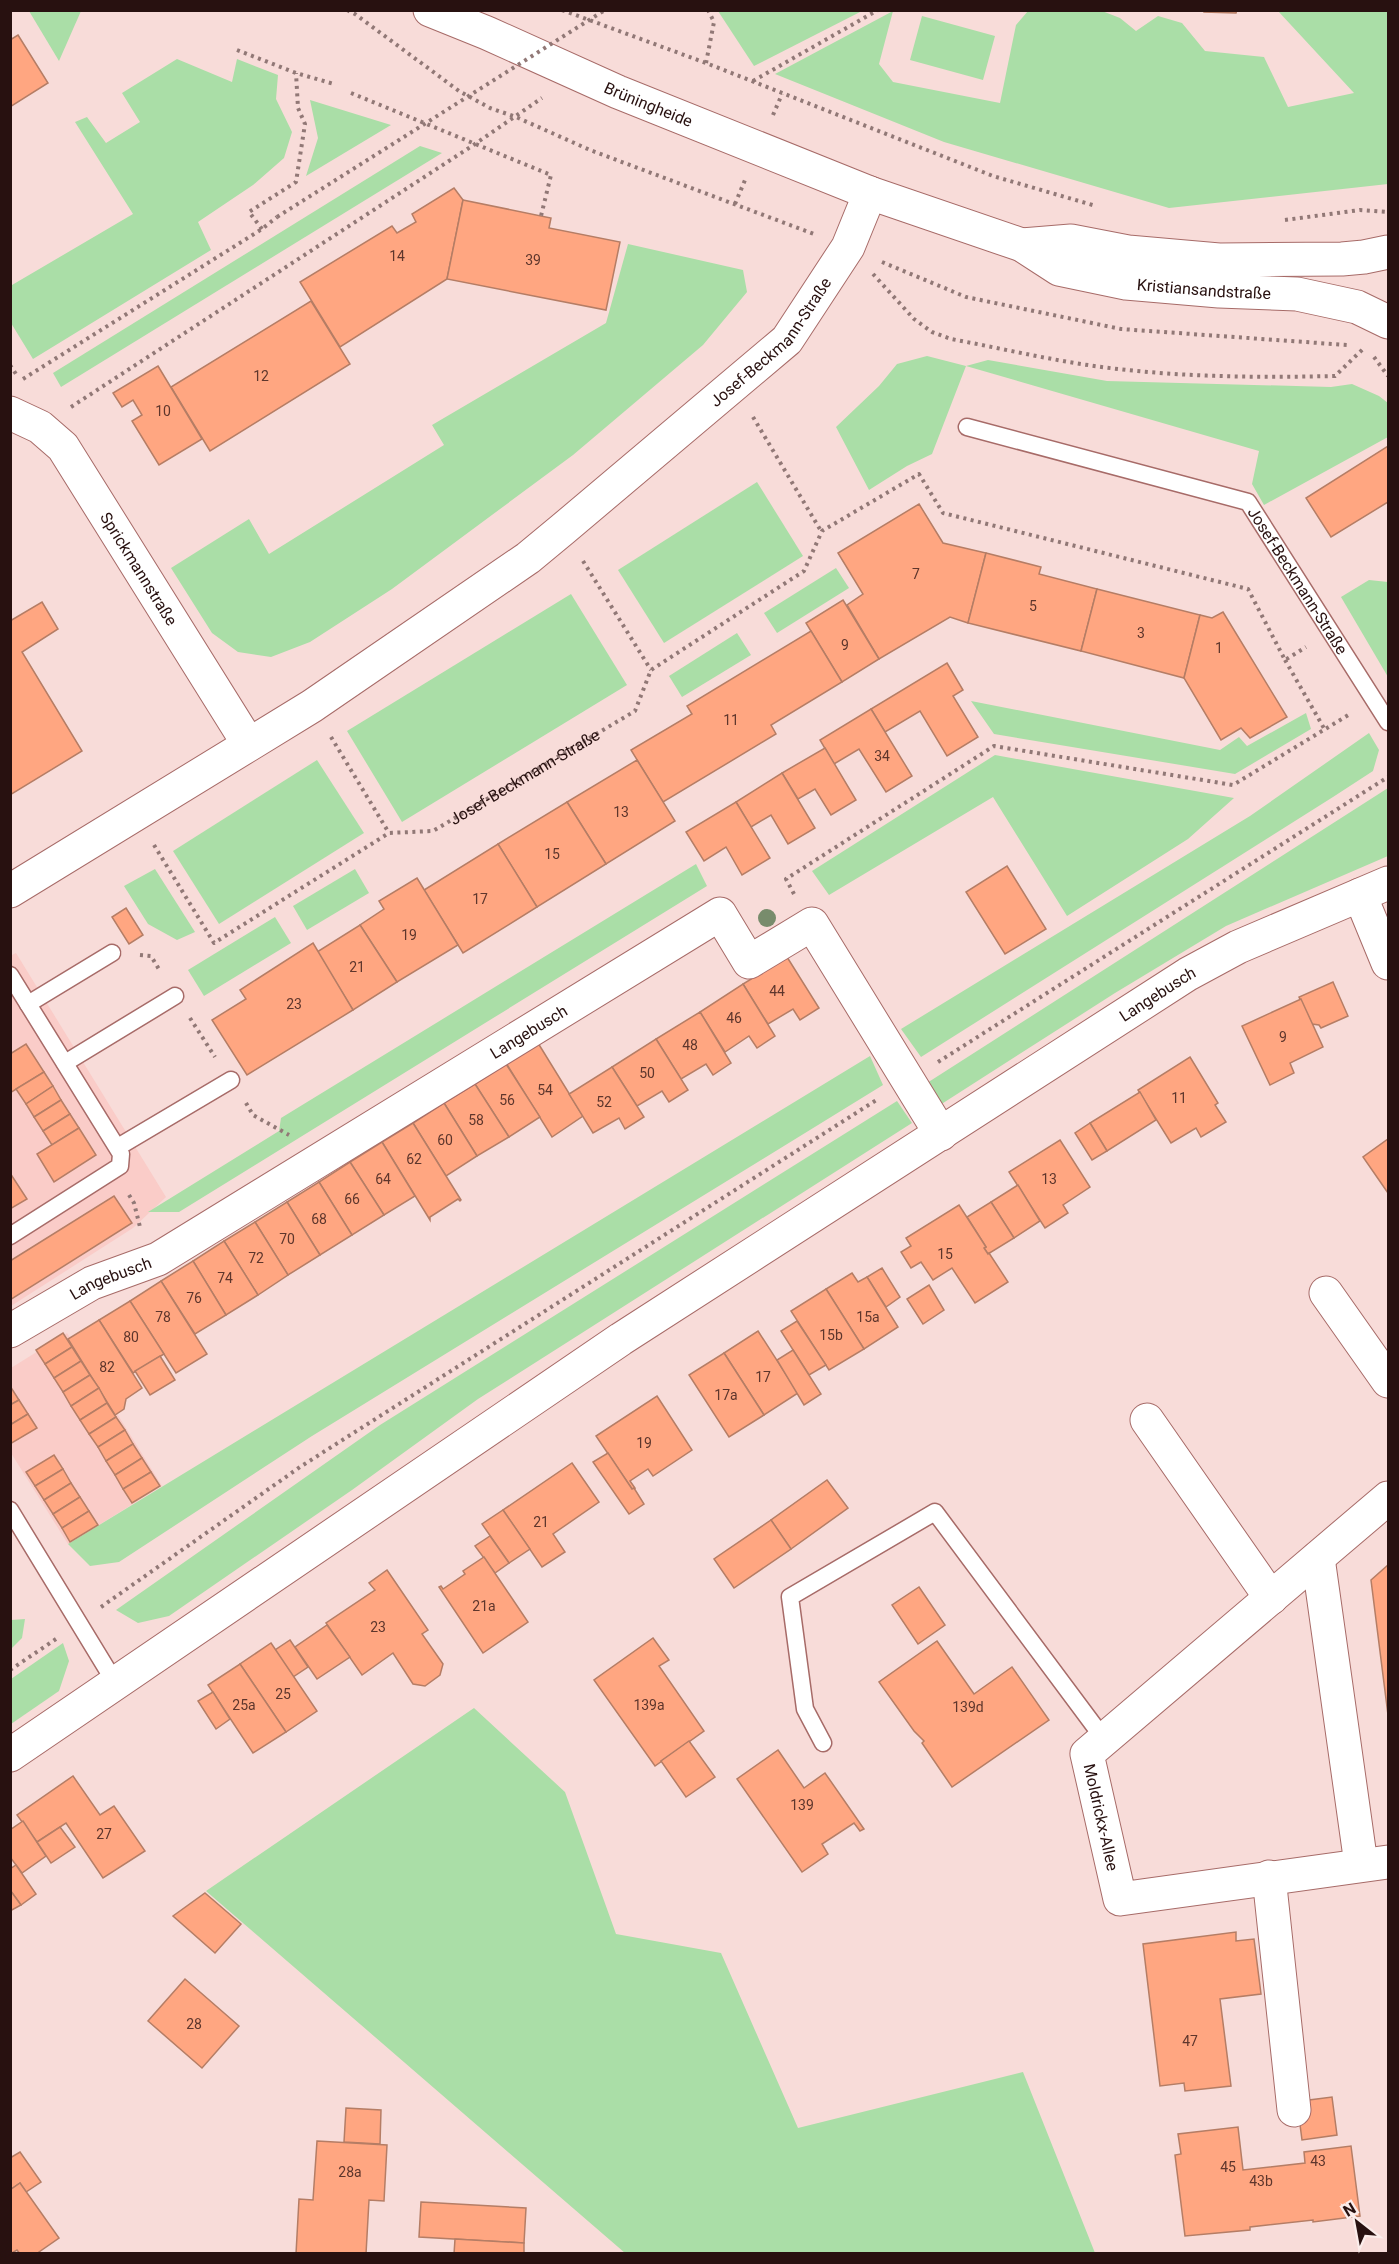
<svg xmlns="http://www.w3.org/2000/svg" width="1399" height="2264" font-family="Roboto,sans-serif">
  <rect width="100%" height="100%" fill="#f8dcd9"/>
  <g fill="#faccc8">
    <polygon points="16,953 166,1197 133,1228 11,1306 10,956"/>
    <polygon points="67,1333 162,1486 68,1544 11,1453 11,1368"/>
  </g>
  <g fill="#aadea7">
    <polygon points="29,11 81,11 59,61"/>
    <polygon points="718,11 862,11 754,66"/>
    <polygon points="893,11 879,64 893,82 1000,103 1016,25 1028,11 1102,11 1120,18 1136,31 1158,16 1182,23 1205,51 1264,57 1288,107 1354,93 1278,11 1388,11 1388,184 1169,208 944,142 775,74"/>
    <polygon points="922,16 995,36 983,80 910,60"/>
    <polygon points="177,59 232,82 237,59 278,75 276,99 292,132 284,158 253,185 198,222 211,250 33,359 11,323 11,284 12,285 133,214 75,122 87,117 106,143 140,122 122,93"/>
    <polygon points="310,100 391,125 306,176 318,138"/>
    <polygon points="420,146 442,153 61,387 53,373"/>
    <polygon points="628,244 743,270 747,292 703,345 573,455 392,589 310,642 271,657 238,652 212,633 171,568 249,519 269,554 444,445 432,425 606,323"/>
    <polygon points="927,356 966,366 988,360 1107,381 1331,387 1352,384 1379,396 1388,403 1388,437 1264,505 1252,484 1259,451 966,366 932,454 907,466 869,490 836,427 879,386 897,364"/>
    <polygon points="757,482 803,556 664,643 618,570"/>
    <polygon points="836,568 849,588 777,633 764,613"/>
    <polygon points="1369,580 1388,582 1388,677 1341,597"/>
    <polygon points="571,594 627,685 402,822 347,731"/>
    <polygon points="737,633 751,655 682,697 669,676"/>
    <polygon points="971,701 1220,750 1239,737 1247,746 1306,713 1311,729 1235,774 994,734"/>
    <polygon points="1369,733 1379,750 1373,771 1333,797 921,1057 901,1029 1250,816"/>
    <polygon points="995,755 1234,798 1188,839 1067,916 993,797 829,895 812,871"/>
    <polygon points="317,760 364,833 219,924 173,851"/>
    <polygon points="1388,788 1388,856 1226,926 1115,993 940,1105 927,1083"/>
    <polygon points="696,864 707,886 179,1212 148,1212 279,1131 281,1118"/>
    <polygon points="155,869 195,932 177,940 148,924 124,886"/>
    <polygon points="355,869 369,893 307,930 293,906"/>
    <polygon points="275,917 291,943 204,996 188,970"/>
    <polygon points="870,1056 883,1085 312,1436 119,1562 90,1566 68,1544"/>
    <polygon points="897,1101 912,1123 478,1399 352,1490 169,1616 138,1623 116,1610 380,1425"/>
    <polygon points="25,1619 22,1638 11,1649 11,1620"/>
    <polygon points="63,1643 69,1661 59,1691 11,1724 11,1679"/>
    <polygon points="474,1708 565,1792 616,1934 721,1953 798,2128 1023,2072 1095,2253 625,2253 206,1891"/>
  </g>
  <g fill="#ffa681" stroke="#b57d65" stroke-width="1.5">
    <polygon points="1204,10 1237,10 1236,13 1204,12"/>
    <polygon points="18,35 48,83 10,107 10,40"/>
    <polygon points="454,188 463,200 447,279 340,347 300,282 392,226 397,233 416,222 412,214"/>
    <polygon points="463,200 551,218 549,228 620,242 606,310 447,279"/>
    <polygon points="311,301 350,364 210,451 171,387"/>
    <polygon points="158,366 202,439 159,465 132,421 142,415 133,400 122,407 113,393"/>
    <polygon points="1388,446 1388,502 1331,537 1306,498"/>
    <polygon points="919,504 943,543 986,553 968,623 950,617 879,659 847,605 863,594 838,553"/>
    <polygon points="986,553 1041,567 1039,574 1097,589 1081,651 968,623"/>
    <polygon points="1097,589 1200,615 1184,678 1081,651"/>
    <polygon points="843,600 879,659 842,682 806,623"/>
    <polygon points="42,602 58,629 22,652 82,751 10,795 10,621"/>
    <polygon points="1223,612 1287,717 1250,738 1241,728 1221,740 1184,678 1200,615 1212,618"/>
    <polygon points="811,631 842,682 771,725 776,734 663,802 631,750 692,714 687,706"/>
    <polygon points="947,663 963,690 953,696 978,737 947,756 920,711 885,732 871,709"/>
    <polygon points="871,709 912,776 886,792 859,749 834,764 820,740"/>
    <polygon points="825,748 856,800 831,815 815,789 798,799 782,773"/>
    <polygon points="637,760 675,821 606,864 567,802"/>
    <polygon points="782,773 815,828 788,844 771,815 751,827 736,802"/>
    <polygon points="567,802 606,864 537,907 498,844"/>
    <polygon points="736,802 770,858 742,875 726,847 704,861 686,832"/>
    <polygon points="498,844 537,907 463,953 424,890"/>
    <polygon points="1007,866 1046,929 1005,954 966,892"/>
    <polygon points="417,878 458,945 397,982 360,925 384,909 379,901"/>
    <polygon points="126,908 143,935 129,944 112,917"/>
    <polygon points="360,925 397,982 353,1010 317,952"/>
    <polygon points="313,943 353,1010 247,1075 212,1020 246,999 240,990"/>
    <polygon points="787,957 819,1008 800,1020 793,1009 768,1024 743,984"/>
    <polygon points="1333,982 1348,1016 1321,1028 1319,1025 1312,1024 1299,997"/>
    <polygon points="743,984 775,1036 757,1048 749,1036 725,1052 700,1012"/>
    <polygon points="1301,999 1323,1047 1290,1063 1294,1073 1270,1085 1242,1026"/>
    <polygon points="700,1012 731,1063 713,1075 706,1064 681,1079 656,1039"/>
    <polygon points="656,1039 688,1090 669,1102 662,1091 637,1106 612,1067"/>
    <polygon points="538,1043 583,1116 552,1137 506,1063"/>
    <polygon points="26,1044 44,1072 10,1093 10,1054"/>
    <polygon points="1190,1057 1218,1103 1215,1105 1226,1122 1201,1137 1196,1128 1171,1143 1138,1090"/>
    <polygon points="506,1064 540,1117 509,1137 475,1084"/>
    <polygon points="612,1067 644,1117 625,1129 619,1118 593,1133 569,1094"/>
    <polygon points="44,1072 53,1086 26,1104 16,1089"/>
    <polygon points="475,1084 509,1137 477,1156 444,1103"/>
    <polygon points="53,1086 61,1100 34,1117 26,1104"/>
    <polygon points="1140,1092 1156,1120 1107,1151 1090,1123"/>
    <polygon points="61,1100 70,1114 43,1131 34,1117"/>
    <polygon points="444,1103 477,1156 446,1176 413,1123"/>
    <polygon points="70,1114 79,1128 52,1145 43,1131"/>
    <polygon points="413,1123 461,1200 460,1201 458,1199 430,1217 430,1220 382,1142"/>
    <polygon points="1090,1123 1107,1151 1092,1160 1075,1133"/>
    <polygon points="79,1128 96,1155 54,1182 37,1154"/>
    <polygon points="1388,1139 1388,1193 1363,1157"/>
    <polygon points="1060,1140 1090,1187 1063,1205 1068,1213 1045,1228 1009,1172"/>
    <polygon points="382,1142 415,1196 384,1215 350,1162"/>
    <polygon points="350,1162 384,1215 352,1235 319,1182"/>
    <polygon points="10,1173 27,1199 10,1209"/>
    <polygon points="319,1182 352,1235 320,1255 287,1202"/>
    <polygon points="1018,1185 1040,1221 1014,1238 991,1202"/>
    <polygon points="114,1196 132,1223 10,1300 10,1261"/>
    <polygon points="287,1202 320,1255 288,1275 255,1222"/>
    <polygon points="991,1202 1014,1238 988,1254 984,1248 986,1247 967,1217"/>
    <polygon points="959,1205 986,1247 984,1248 988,1254 989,1253 1008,1282 975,1303 952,1268 933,1280 921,1262 911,1268 901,1252 911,1246 906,1238"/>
    <polygon points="255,1222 288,1275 258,1295 224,1241"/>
    <polygon points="224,1241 258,1295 226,1315 193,1261"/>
    <polygon points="193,1261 226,1315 195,1334 161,1281"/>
    <polygon points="882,1268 900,1297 886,1307 867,1277"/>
    <polygon points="852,1273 858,1282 867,1277 898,1327 864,1349 826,1289"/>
    <polygon points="161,1281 207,1354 176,1373 130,1301"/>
    <polygon points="929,1285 944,1310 923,1324 907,1299"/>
    <polygon points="826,1289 864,1349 829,1370 791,1311"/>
    <polygon points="130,1301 164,1354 133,1373 99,1320"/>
    <polygon points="99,1320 142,1388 126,1399 124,1409 115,1415 68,1339"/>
    <polygon points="797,1321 826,1365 809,1375 781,1331"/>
    <polygon points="758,1331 798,1393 764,1415 724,1353"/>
    <polygon points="63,1333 72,1347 45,1364 36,1350"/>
    <polygon points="72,1347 81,1361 54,1378 45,1364"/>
    <polygon points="793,1350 821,1394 804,1405 777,1360"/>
    <polygon points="724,1353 764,1415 729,1437 689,1375"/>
    <polygon points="160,1356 175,1380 150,1395 135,1371"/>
    <polygon points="81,1361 90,1375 63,1392 54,1378"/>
    <polygon points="90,1375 99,1388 71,1406 63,1392"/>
    <polygon points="10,1386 19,1400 10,1405"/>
    <polygon points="99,1388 107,1403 80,1420 71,1406"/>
    <polygon points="657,1396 692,1450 653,1476 648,1469 630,1481 635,1488 632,1489 596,1436"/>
    <polygon points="19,1400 28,1414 10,1425 10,1405"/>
    <polygon points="107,1403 116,1417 89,1434 80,1420"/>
    <polygon points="28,1414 37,1428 10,1444 10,1425"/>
    <polygon points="116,1417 125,1430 98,1447 89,1434"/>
    <polygon points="125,1430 133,1444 106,1461 98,1447"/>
    <polygon points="133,1444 142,1458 115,1475 106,1461"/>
    <polygon points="608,1453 632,1489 634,1488 644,1504 629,1514 593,1462"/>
    <polygon points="54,1455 63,1469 35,1486 26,1472"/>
    <polygon points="142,1458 151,1472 123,1489 115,1475"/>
    <polygon points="572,1463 599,1502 553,1534 565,1552 542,1567 503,1510"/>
    <polygon points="63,1469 71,1483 44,1500 35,1486"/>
    <polygon points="151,1472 160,1486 132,1503 123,1489"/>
    <polygon points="827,1480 848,1508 791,1549 771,1520"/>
    <polygon points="71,1483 80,1497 53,1514 44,1500"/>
    <polygon points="80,1497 89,1511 62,1528 53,1514"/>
    <polygon points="503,1510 530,1549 509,1563 482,1524"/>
    <polygon points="89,1511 98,1525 70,1542 62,1528"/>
    <polygon points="771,1520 791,1549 734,1588 714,1559"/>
    <polygon points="490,1536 509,1563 495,1573 475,1546"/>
    <polygon points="484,1557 528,1622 483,1653 439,1587 441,1586 443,1589 465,1574 463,1571"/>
    <polygon points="1388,1565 1388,1715 1371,1580"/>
    <polygon points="387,1570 428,1630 422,1634 443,1664 440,1675 425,1686 413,1684 393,1653 362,1675 326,1623 375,1590 369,1583"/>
    <polygon points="919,1587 945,1625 918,1644 892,1605"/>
    <polygon points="327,1625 350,1657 317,1679 295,1647"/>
    <polygon points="653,1638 669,1660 659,1666 704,1731 655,1766 594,1680"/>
    <polygon points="290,1640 308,1667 293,1677 275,1650"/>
    <polygon points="937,1641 974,1694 1012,1667 1049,1720 952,1787 922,1743 924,1741 914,1731 879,1682"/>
    <polygon points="271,1643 317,1711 286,1732 240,1664"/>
    <polygon points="240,1664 286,1732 253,1753 208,1685"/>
    <polygon points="213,1692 230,1719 216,1729 198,1701"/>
    <polygon points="689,1741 715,1777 686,1797 661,1761"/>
    <polygon points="778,1750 804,1788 825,1773 864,1829 860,1831 854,1823 822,1844 828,1854 802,1872 737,1779"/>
    <polygon points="73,1776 100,1815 114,1806 145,1851 103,1878 66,1823 37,1842 17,1815"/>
    <polygon points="23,1821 46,1856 22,1873 10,1857 10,1830"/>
    <polygon points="60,1827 75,1847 51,1863 37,1842"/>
    <polygon points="16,1865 36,1894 21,1905 10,1890 10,1869"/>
    <polygon points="10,1890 21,1905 10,1911"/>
    <polygon points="205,1893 241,1924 215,1953 173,1916"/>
    <polygon points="1236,1932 1236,1941 1254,1939 1261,1994 1220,1999 1231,2086 1185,2091 1184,2083 1160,2086 1143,1944"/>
    <polygon points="185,1979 239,2026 202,2068 148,2021"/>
    <polygon points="1332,2097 1337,2135 1302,2140 1298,2109 1309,2100"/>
    <polygon points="346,2108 381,2110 380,2144 344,2142"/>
    <polygon points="1238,2127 1243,2170 1305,2163 1304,2152 1351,2146 1360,2216 1313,2222 1313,2220 1250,2227 1250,2230 1185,2236 1175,2155 1181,2154 1178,2134"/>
    <polygon points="317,2141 387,2145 384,2201 369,2200 366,2254 296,2254 299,2199 313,2200"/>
    <polygon points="20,2152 41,2182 26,2192 20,2183 10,2190 10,2158"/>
    <polygon points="20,2183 59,2238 36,2254 20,2254 17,2250 10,2254 10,2190"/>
    <polygon points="421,2202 526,2208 524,2243 419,2237"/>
    <polygon points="455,2239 524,2243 524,2254 454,2254"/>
  </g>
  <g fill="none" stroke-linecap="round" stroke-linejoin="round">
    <defs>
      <g id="service">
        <path id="s2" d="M967,427L1248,502L1388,722"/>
        <polyline points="10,975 121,1154 120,1166 10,1236"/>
        <polyline points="28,1004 112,953"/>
        <polyline points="65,1063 175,996"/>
        <polyline points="118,1147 231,1080"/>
        <polyline points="10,1510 116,1684"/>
        <polyline points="823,1743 805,1709 790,1597 935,1512 1104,1739"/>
      </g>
      <g id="minor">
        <path id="s3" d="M430,10L487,33L618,92L870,193L1022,245L1059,269L1126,283L1219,291L1297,294L1357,307L1388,322"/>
        <polyline points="1022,245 1071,241 1128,252 1219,260 1342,259 1364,257 1388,252"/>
        <path id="s4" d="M10,413L40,427L63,447L248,743"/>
        <path id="s5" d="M10,891L312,706L528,558L563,529L787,340L848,247L870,193"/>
        <polyline points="1360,895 1388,963"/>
        <polyline points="1326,1293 1388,1381"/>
        <path id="s6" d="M10,1331L92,1283L158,1259L720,914L749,962L812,924L941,1134"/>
        <polyline points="1147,1420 1271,1598"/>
        <path id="s7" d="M1388,1498L1087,1754L1120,1899L1388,1862"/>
        <polyline points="1318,1558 1361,1864"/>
        <path id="s8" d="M10,1755L621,1339L1188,974L1238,947L1388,883"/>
        <polyline points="1269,1877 1294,2110"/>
      </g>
    </defs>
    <use href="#service" stroke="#a76b68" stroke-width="19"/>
    <use href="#minor" stroke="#a76b68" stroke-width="35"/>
    <g stroke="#917876" stroke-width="4" stroke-dasharray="3 4.5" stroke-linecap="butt">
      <polyline points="347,10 355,14 459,91 490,108 516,117 590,150 814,234"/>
      <polyline points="562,10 706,63 993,176 1096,206"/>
      <polyline points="237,50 296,73 334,84"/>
      <polyline points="706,63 714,22 708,10"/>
      <polyline points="753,81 878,10"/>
      <polyline points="351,93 551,175 541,216"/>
      <polyline points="773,115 782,94"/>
      <polyline points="735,204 745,180"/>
      <polyline points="1285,220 1360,210 1388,212"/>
      <polyline points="262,229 249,212 296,182 305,124 298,108 296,73"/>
      <polyline points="882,262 966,297 1121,329 1347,345"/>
      <path d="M873,274L914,319L932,332L951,339C994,347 1037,357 1081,364C1164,377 1251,378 1335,376L1363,349"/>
      <polyline points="1374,357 1388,376"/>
      <polyline points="10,365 18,377"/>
      <polyline points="23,379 262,229 277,217"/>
      <polyline points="71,407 475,144 542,98"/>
      <polyline points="753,417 821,531"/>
      <polyline points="583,561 651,670"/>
      <polyline points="1285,660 1325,730"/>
      <polyline points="331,737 389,833"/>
      <path id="s1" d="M154,845L214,943L389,833L433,831L635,711L651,670L804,571L822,531L919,474L943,513L1248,589L1285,660L1306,647"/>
      <polyline points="794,894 786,879 994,746 1233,785 1350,714"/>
      <polyline points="140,955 151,956 160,971"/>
      <polyline points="190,1018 215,1057"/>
      <polyline points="938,1062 1388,777"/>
      <polyline points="246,1103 253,1115 289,1135"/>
      <polyline points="129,1195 134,1203 140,1227"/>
      <polyline points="101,1607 300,1467 878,1099"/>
      <polyline points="10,1670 56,1639"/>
    </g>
    <use href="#service" stroke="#fff" stroke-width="16"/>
    <use href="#minor" stroke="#fff" stroke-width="33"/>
    <polyline stroke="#917876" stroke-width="4" stroke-dasharray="3 4.5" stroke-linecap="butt" points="277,217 605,10"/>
  </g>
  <circle fill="#788c6c" cx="767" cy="918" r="9"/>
  <g text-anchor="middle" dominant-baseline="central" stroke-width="4.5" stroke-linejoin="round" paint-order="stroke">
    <g font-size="14" fill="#5e362c">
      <text x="397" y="256">14</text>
      <text x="533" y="260">39</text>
      <text x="261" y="376">12</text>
      <text x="163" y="411">10</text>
      <text x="916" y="574">7</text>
      <text x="1033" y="606">5</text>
      <text x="1141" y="633">3</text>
      <text x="845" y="645">9</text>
      <text x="1219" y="648">1</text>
      <text x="731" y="720">11</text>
      <text x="882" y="756">34</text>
      <text x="621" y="812">13</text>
      <text x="552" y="854">15</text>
      <text x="480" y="899">17</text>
      <text x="409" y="935">19</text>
      <text x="357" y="967">21</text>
      <text x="777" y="991">44</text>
      <text x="294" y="1004">23</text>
      <text x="734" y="1018">46</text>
      <text x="1283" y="1037">9</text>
      <text x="690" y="1045">48</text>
      <text x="647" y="1073">50</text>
      <text x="545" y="1090">54</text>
      <text x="1179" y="1098">11</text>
      <text x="507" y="1100">56</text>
      <text x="604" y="1102">52</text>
      <text x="476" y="1120">58</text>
      <text x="445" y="1140">60</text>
      <text x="414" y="1159">62</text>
      <text x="383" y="1179">64</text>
      <text x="1049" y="1179">13</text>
      <text x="352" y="1199">66</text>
      <text x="319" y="1219">68</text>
      <text x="287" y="1239">70</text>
      <text x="945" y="1254">15</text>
      <text x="256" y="1258">72</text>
      <text x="225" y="1278">74</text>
      <text x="194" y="1298">76</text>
      <text x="163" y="1317">78</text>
      <text x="868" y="1317">15a</text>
      <text x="831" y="1335">15b</text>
      <text x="131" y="1337">80</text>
      <text x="107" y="1367">82</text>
      <text x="763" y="1377">17</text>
      <text x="726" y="1395">17a</text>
      <text x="644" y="1443">19</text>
      <text x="541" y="1522">21</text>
      <text x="484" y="1606">21a</text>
      <text x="378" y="1627">23</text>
      <text x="283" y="1694">25</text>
      <text x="244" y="1705">25a</text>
      <text x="649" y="1705">139a</text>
      <text x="968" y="1707">139d</text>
      <text x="802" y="1805">139</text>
      <text x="104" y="1834">27</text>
      <text x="194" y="2024">28</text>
      <text x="1190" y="2041">47</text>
      <text x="1318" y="2161">43</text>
      <text x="1228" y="2167">45</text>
      <text x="350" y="2172">28a</text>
      <text x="1261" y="2181">43b</text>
    </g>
    <g font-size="16" fill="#281110" stroke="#fbedeb">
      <text stroke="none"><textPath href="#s3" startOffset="238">Brüningheide</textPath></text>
      <text stroke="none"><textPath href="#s3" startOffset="828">Kristiansandstraße</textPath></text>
      <text stroke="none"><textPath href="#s5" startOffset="942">Josef-Beckmann-Straße</textPath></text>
      <text stroke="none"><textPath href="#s4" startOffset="207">Sprickmannstraße</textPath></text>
      <text stroke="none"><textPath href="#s2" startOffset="384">Josef-Beckmann-Straße</textPath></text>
      <text stroke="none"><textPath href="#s1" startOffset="472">Josef-Beckmann-Straße</textPath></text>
      <text stroke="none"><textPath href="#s8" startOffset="1377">Langebusch</textPath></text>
      <text stroke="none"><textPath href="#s6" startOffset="600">Langebusch</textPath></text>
      <text stroke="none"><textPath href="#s6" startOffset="114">Langebusch</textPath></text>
      <text stroke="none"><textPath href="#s7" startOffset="460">Moldrickx-Allee</textPath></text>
    </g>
  </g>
  <rect width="1399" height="2264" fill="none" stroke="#281110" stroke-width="24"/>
  <g transform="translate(1357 2222) rotate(329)" stroke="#fbedeb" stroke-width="4.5" paint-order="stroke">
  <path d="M0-4.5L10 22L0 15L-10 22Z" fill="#281110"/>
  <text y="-9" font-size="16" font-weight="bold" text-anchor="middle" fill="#281110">N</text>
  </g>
</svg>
